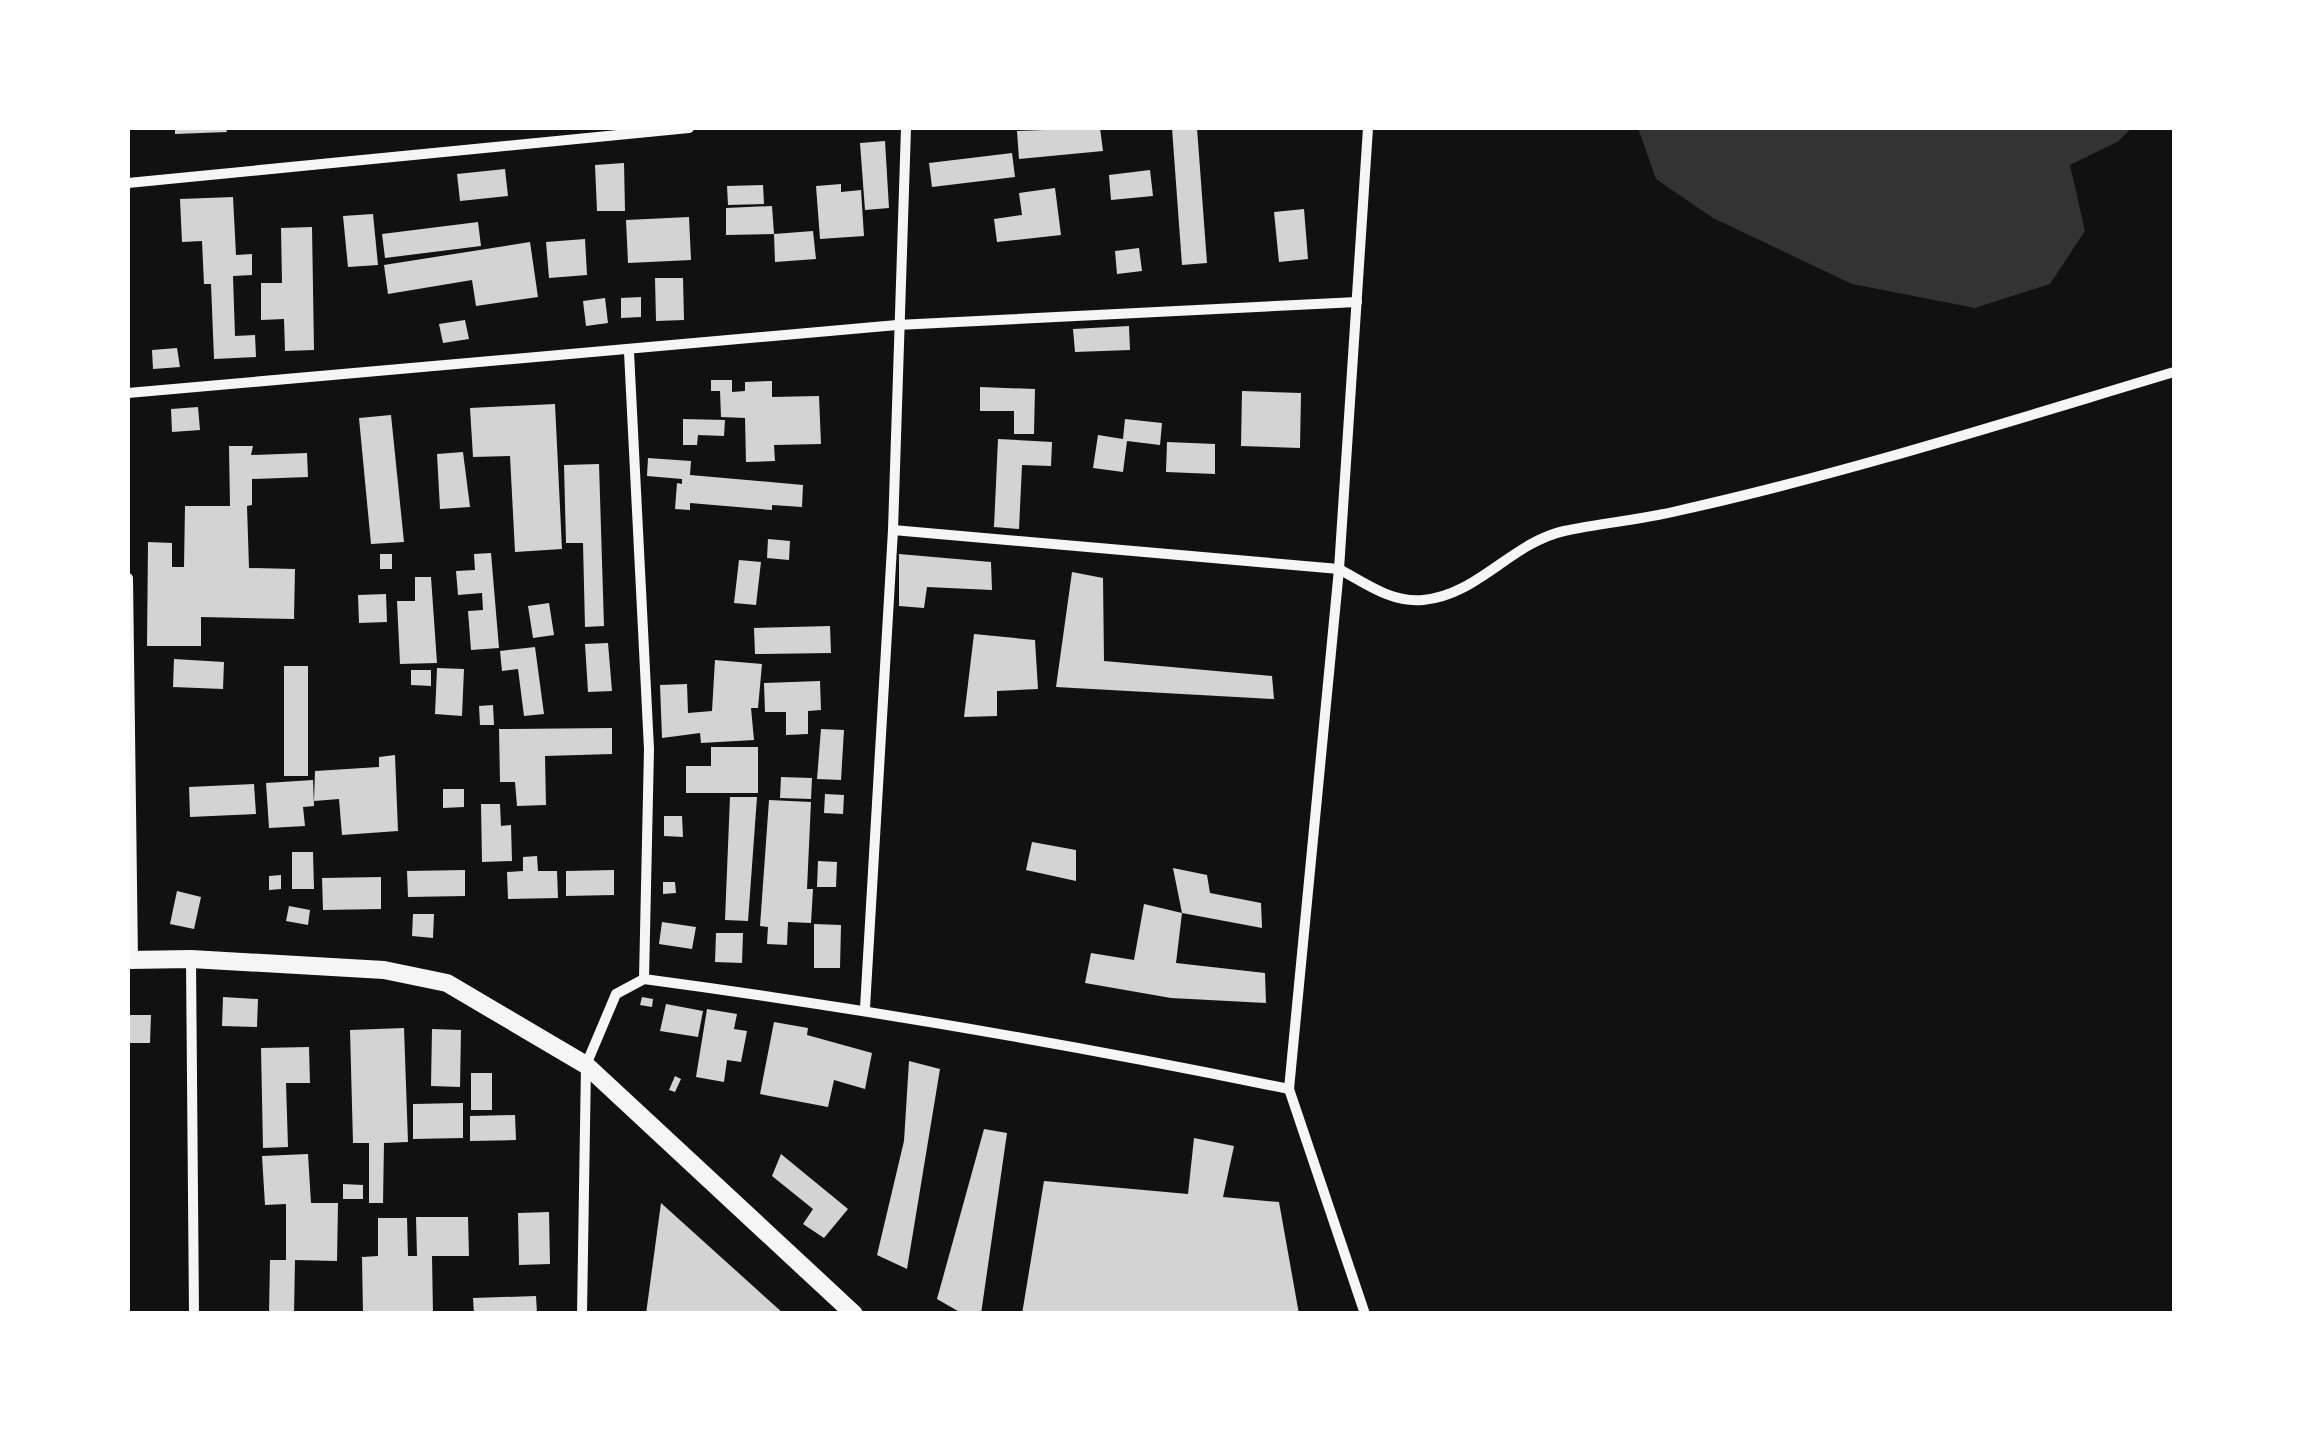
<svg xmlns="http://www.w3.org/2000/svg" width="2302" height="1441" font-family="'Source Serif 4',serif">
  <rect width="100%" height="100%" fill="#111"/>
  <polygon fill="#333" points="1638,128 2132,128 2117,142 2070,165 2085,231 2050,284 1975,308 1852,284 1713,218 1656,179"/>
  <g fill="#d3d3d3">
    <polygon points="175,128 226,128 227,132 175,134"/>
    <polygon points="1100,128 1103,151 1019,159 1017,131"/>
    <polygon points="1172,128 1197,128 1207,263 1182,265"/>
    <polygon points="885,141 889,208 865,210 860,143"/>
    <polygon points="1012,153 1015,177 932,187 929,163"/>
    <polygon points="624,163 625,211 597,211 595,165"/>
    <polygon points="505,169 508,196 460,201 457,174"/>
    <polygon points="1150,170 1153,196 1111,200 1109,175"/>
    <polygon points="841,184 841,192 861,190 864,236 820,239 816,186"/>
    <polygon points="763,185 764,204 728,205 727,186"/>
    <polygon points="1055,188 1061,235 997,242 994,219 1022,215 1019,193"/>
    <polygon points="233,197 236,255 252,254 252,275 233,276 235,336 255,335 256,357 214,359 211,284 204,284 202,241 182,242 180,199"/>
    <polygon points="772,206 774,234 813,231 816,259 775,262 774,234 726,235 726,208"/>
    <polygon points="1304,209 1308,259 1279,262 1274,212"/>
    <polygon points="373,214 378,265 348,267 343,216"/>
    <polygon points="689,217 691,260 628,263 626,220"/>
    <polygon points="478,222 481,246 385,258 382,234"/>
    <polygon points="312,227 314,350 285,351 284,319 261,320 261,283 282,283 281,228"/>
    <polygon points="585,239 587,275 549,278 546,242"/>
    <polygon points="530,242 538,297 476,306 472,280 388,294 384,265"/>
    <polygon points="1139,248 1142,271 1117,274 1115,251"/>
    <polygon points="655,278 683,278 684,320 656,321"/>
    <polygon points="641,297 641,317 621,318 621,298"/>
    <polygon points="605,298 608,323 586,326 583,301"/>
    <polygon points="465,320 469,339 443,343 439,324"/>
    <polygon points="1129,326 1130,350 1075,352 1073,329"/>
    <polygon points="177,348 180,367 153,369 152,350"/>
    <polygon points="711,380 732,380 732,392 745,391 745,382 772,381 772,397 819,396 821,444 774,445 775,461 746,462 745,418 721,417 720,391 711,391"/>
    <polygon points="980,387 1035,389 1034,434 1014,434 1014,411 980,411"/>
    <polygon points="1242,391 1301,393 1300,448 1241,446"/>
    <polygon points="555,404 562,549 515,552 510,456 473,457 470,408"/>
    <polygon points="198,407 200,430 172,432 171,409"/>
    <polygon points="391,415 404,542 371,544 359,418"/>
    <polygon points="683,419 725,420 724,436 698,435 697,445 683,445"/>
    <polygon points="1125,419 1162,423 1160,445 1127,441 1123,472 1093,468 1098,435 1123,439"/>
    <polygon points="998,439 1052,442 1051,466 1022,465 1019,529 994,527"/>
    <polygon points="1167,442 1215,444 1215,474 1166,472"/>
    <polygon points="229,446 253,446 251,455 307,453 308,477 252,479 252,505 247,506 249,568 295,569 294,619 201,617 201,646 147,646 148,542 172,543 172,567 184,567 185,506 230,506"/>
    <polygon points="463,452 470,507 440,509 437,454"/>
    <polygon points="648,458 691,461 690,475 803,485 802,507 772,505 772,510 690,503 690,510 675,509 677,483 682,484 682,479 647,476"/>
    <polygon points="599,464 604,626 585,627 583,543 566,543 564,465"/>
    <polygon points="768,539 790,541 789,560 767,558"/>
    <polygon points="491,553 499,648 471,650 468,611 483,610 482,593 458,595 456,571 475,570 474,554"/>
    <rect x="380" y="554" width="12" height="15"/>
    <polygon points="899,554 991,562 992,590 927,587 924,608 899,606"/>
    <polygon points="739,560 761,562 756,605 734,603"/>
    <polygon points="1072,572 1103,578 1104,661 1272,676 1274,699 1056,687"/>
    <polygon points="415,577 431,577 437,663 400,664 397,601 415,601"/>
    <polygon points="386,594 387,622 359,623 358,595"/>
    <polygon points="549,603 554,635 533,638 528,606"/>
    <polygon points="830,626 831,653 755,654 754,628"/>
    <polygon points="974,634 1035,640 1038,689 997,691 997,716 964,717"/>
    <polygon points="608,643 612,691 588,692 585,644"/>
    <polygon points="535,647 544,714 524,716 518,669 502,671 500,651"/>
    <polygon points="174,659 224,662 223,689 173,687"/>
    <polygon points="715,660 762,664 758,708 751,708 754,740 701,743 700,733 662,738 660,685 687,684 688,713 712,711"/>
    <rect x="284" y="666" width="24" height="110"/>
    <polygon points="437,668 464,669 462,716 435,714"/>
    <polygon points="411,670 431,670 431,686 411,685"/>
    <polygon points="820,681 821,710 808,711 808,734 786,735 786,712 765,712 764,683"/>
    <polygon points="493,705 494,725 480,725 479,706"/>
    <polygon points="612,728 612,754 545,756 546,805 517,806 515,782 500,782 499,729"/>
    <polygon points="821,729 844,730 841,780 817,779"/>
    <polygon points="711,747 758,747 758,793 686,793 686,766 711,766"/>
    <polygon points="395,755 398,831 342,835 339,799 314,801 315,771 379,767 379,757"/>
    <polygon points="781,777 812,778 811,799 780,798"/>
    <polygon points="313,780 314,806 303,807 305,826 269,828 266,783"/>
    <polygon points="254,784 256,814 190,817 189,787"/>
    <polygon points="443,789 464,789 464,807 443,808"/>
    <polygon points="825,794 844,795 843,814 824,813"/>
    <polygon points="730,797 757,797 748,921 725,920"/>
    <polygon points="769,800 811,802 807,889 813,889 811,923 788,922 787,945 767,944 768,927 760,926"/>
    <polygon points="481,804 500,804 501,826 511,825 512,861 482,862"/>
    <polygon points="664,816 682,816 683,837 664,836"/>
    <polygon points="1032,842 1076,850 1076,881 1026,870"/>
    <polygon points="292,852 313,852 314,889 292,889"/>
    <polygon points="537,856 538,871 557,871 558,898 508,899 507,872 523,871 523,857"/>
    <polygon points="818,861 837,862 836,887 817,887"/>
    <polygon points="1173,868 1207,875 1210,893 1261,903 1262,928 1182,913"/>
    <polygon points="465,870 465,896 408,897 407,871"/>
    <polygon points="614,870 614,895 566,896 566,871"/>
    <polygon points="281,875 281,889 269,890 269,876"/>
    <polygon points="381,877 381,909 323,910 322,878"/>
    <polygon points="663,882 675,882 676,893 663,894"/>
    <polygon points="177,891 201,897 194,929 170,924"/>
    <polygon points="1144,904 1182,913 1176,963 1265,973 1266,1003 1171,998 1085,983 1091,953 1134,960"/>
    <polygon points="289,906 310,910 308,925 286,921"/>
    <polygon points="413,914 434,914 433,938 412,936"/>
    <polygon points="662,922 696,927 692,949 659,944"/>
    <polygon points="814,924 841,925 840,968 814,968"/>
    <polygon points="716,933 743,933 742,963 715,962"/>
    <polygon points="223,997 258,999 257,1027 222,1026"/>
    <polygon points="642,997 653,999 652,1007 640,1005"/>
    <polygon points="666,1004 703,1011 698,1037 660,1031"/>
    <polygon points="707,1009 737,1014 734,1029 747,1031 741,1062 727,1060 724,1082 696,1077"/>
    <polygon points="128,1015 151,1015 150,1043 128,1043"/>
    <polygon points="774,1022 808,1028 807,1035 872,1053 865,1089 834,1080 828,1107 760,1094"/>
    <polygon points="404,1028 408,1142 384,1143 383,1203 369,1203 369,1143 353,1143 350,1030"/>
    <polygon points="432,1029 461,1030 460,1087 431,1086"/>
    <polygon points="309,1047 310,1083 286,1083 288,1147 263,1148 261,1048"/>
    <polygon points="909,1061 940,1069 907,1269 877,1255 904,1141"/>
    <rect x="471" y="1073" width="21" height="37"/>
    <polygon points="675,1076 681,1079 675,1092 669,1090"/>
    <polygon points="463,1103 463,1138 413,1139 413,1104"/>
    <polygon points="515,1115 516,1140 470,1141 470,1116"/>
    <polygon points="984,1129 1007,1133 981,1314 963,1314 937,1299"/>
    <polygon points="1194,1138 1234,1146 1223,1197 1279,1202 1299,1314 1022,1314 1044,1181 1188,1194"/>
    <polygon points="308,1154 311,1203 338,1203 337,1261 295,1260 294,1314 269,1314 270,1260 286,1260 286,1204 265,1205 262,1156"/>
    <polygon points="781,1154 848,1209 824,1238 803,1224 813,1209 772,1176"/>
    <polygon points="343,1184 363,1185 363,1199 343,1199"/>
    <polygon points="661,1203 784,1314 646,1314"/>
    <polygon points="549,1212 550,1264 519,1265 518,1213"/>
    <polygon points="416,1217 468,1217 469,1256 432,1256 433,1314 363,1314 362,1257 378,1256 378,1218 407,1218 408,1256 417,1256"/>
    <polygon points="536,1296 537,1314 474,1314 473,1298"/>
  </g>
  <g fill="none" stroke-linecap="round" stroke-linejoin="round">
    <g stroke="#f5f5f5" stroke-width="10">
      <polyline points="128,183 689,128"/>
      <polyline points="629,352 649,749 644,979"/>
      <polyline points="128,393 897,325 1357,302"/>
      <path d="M893,530L1339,569C1365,583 1391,603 1423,600C1478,595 1511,543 1564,531C1601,523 1640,520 1677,511C1844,474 2010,421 2174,372"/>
      <polyline points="128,578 133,960"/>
      <polyline points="191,959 194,1314"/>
      <polyline points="865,1008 893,530 906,128"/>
      <polyline points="1289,1089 1365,1314"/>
      <path d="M582,1314L586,1065L616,994L644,979C861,1008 1074,1045 1289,1089L1339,569L1368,128"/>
    </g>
    <polyline stroke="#f5f5f5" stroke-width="18" points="128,960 191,959 384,970 447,983 586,1065 854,1314"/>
  </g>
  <rect width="2302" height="1441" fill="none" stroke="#ffffff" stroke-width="260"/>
</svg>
